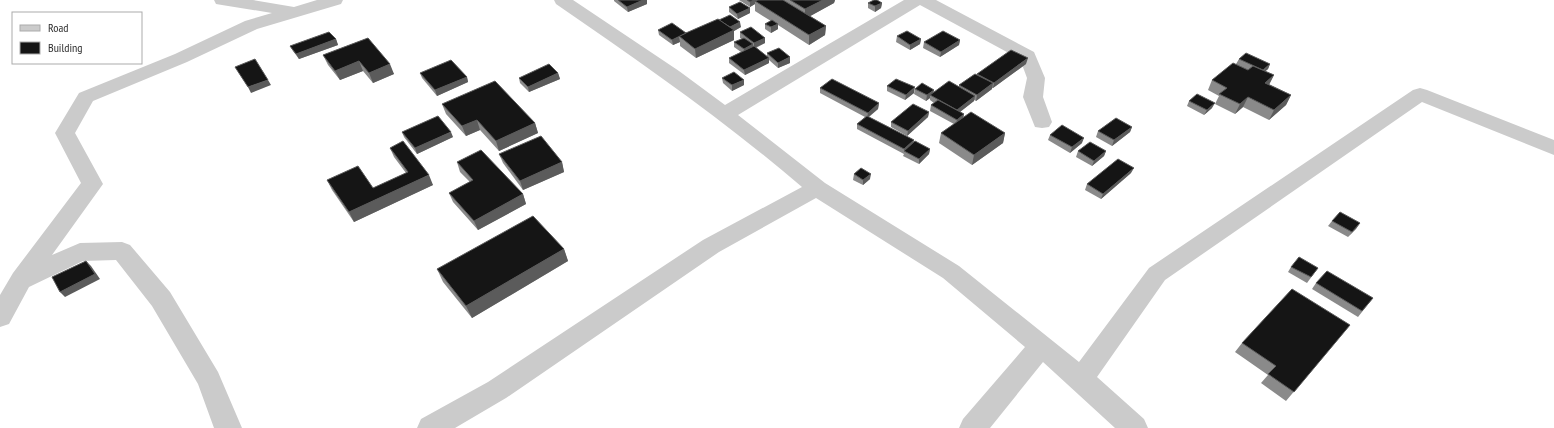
<svg xmlns="http://www.w3.org/2000/svg" width="1554" height="428" font-family="'PT Sans Narrow',sans-serif">
  <rect width="100%" height="100%" fill="#fff"/>
  <g fill="none" stroke-linecap="round" stroke-linejoin="round">
    <g fill="#cbcbcb" fill-rule="evenodd">
      <polygon points="214,0 253,0 294,7 317,0 343,0 341,4 257,29 187,62 93,101 75,133 103,184 52,255 80,243 122,242 130,245 170,292 218,372 242,428 214,428 198,384 152,306 116,260 83,261 29,287 9,324 0,327 0,295 13,273 81,183 55,133 79,93 175,54 245,21 272,13 222,5 216,4"/>
      <path d="M554,0H573L679,71L725,105L904,0H936L1034,52L1045,78L1043,97L1052,122L1049,127L1042,128L1035,127L1023,97L1027,78L1020,59L920,5L738,115L825,183L959,266L1079,362L1149,268L1413,90L1420,88L1427,90L1554,140V155L1422,102L1165,280L1097,377L1144,419L1148,428H1115L1043,362L990,428H959L963,419L1025,347L943,278L816,198L719,252L506,398L455,428H417L421,419L488,382L703,240L802,187C724,120 640,62 556,4Z"/>
    </g>
  </g>
  <g fill="#8a8a8a">
    <polygon points="614,0 647,0 647,4 628,12 614,1"/>
    <polygon points="739,0 835,0 834,3 810,16 826,26 825,35 809,45 778,25 778,29 771,33 765,29 765,24 771,21 755,11 755,4 750,7"/>
    <polygon points="868,3 882,3 881,8 875,12 868,8"/>
    <polygon points="729,7 750,8 750,13 738,19 729,12"/>
    <polygon points="719,20 741,27 734,31 734,40 696,58 680,46 680,42 673,45 659,35 658,30 686,33"/>
    <polygon points="740,32 765,38 765,43 756,48 767,56 767,53 790,63 778,68 769,60 769,63 745,75 729,63 729,58 741,52 734,47 734,42 742,39 740,38"/>
    <polygon points="897,36 921,39 920,44 910,50 896,42"/>
    <polygon points="368,38 394,74 373,83 363,71 340,80 328,65 323,55"/>
    <polygon points="336,39 338,45 299,59 293,51 290,46"/>
    <polygon points="960,40 959,45 940,57 923,48 924,42"/>
    <polygon points="1239,59 1270,64 1268,69 1265,71 1274,75 1269,84 1291,95 1286,105 1269,120 1243,107 1235,114 1215,104 1219,96 1208,90 1212,80 1236,64"/>
    <polygon points="1026,64 993,88 992,88 992,89 976,101 974,100 974,101 960,112 964,114 963,118 1005,133 1003,143 972,165 939,143 941,133 954,124 930,111 931,105 934,103 930,100 930,98 926,101 914,94 915,89 934,92 959,87 959,85 977,75 977,74"/>
    <polygon points="420,73 467,77 468,82 437,96 422,78"/>
    <polygon points="558,73 560,79 529,92 520,83 519,78"/>
    <polygon points="722,78 744,85 732,91 723,83"/>
    <polygon points="887,86 914,93 905,100 887,91"/>
    <polygon points="820,88 879,103 878,109 869,117 914,142 930,149 929,154 919,164 903,156 904,154 857,129 857,124 865,117 820,93"/>
    <polygon points="1189,101 1212,108 1204,115 1187,106"/>
    <polygon points="442,104 535,123 538,133 499,151 480,130 466,136 446,114"/>
    <polygon points="929,112 928,117 907,136 891,127 891,122"/>
    <polygon points="1132,127 1130,132 1112,146 1096,137 1098,131"/>
    <polygon points="402,132 453,137 417,154 404,137"/>
    <polygon points="1050,135 1082,143 1070,153 1048,140"/>
    <polygon points="390,148 433,185 354,222 332,190 327,180 373,188 406,173 394,157"/>
    <polygon points="1078,151 1106,151 1104,156 1092,166 1076,157"/>
    <polygon points="499,154 562,162 564,172 523,190 503,163"/>
    <polygon points="457,162 523,194 526,204 478,230 453,202 449,193 470,182 460,172"/>
    <polygon points="1131,173 1101,199 1085,190 1087,184"/>
    <polygon points="854,174 870,179 863,185 853,180"/>
    <polygon points="1332,221 1360,223 1348,237 1328,226"/>
    <polygon points="564,249 568,261 472,318 443,282 437,269"/>
    <polygon points="1291,267 1318,268 1307,283 1288,272"/>
    <polygon points="1316,283 1373,298 1358,317 1312,289"/>
    <polygon points="1350,325 1286,401 1261,383 1268,375 1235,352 1242,343"/>
  </g>
  <g fill="#5b5b5b">
    <polygon points="643,0 647,0 647,4 628,12 627,7"/>
    <polygon points="754,0 764,0 755,1 755,4 750,7 750,2"/>
    <polygon points="823,0 835,0 834,3 805,19 805,9"/>
    <polygon points="882,3 881,8 875,12 875,6"/>
    <polygon points="750,8 750,13 738,19 737,14"/>
    <polygon points="740,22 741,27 734,31 734,40 696,58 695,49 728,28"/>
    <polygon points="778,24 778,29 771,33 771,27"/>
    <polygon points="826,26 825,35 809,45 809,35"/>
    <polygon points="679,37 680,42 673,45 672,40"/>
    <polygon points="765,38 765,43 754,48 754,43"/>
    <polygon points="336,39 338,45 299,59 296,54"/>
    <polygon points="921,39 920,44 910,50 910,45"/>
    <polygon points="960,40 959,45 940,57 941,52"/>
    <polygon points="753,44 753,49 744,54 744,49"/>
    <polygon points="790,57 790,63 778,68 778,63"/>
    <polygon points="769,58 769,63 745,75 744,70"/>
    <polygon points="1028,58 1026,64 993,88 994,83"/>
    <polygon points="359,61 363,71 340,80 335,71"/>
    <polygon points="390,64 394,74 373,83 369,73"/>
    <polygon points="1270,64 1268,69 1260,76 1263,71"/>
    <polygon points="558,73 560,79 529,92 528,87"/>
    <polygon points="1274,75 1269,85 1265,83"/>
    <polygon points="467,77 468,82 437,96 435,90"/>
    <polygon points="268,80 271,85 251,93 248,87"/>
    <polygon points="744,80 744,85 732,91 732,85"/>
    <polygon points="993,83 992,89 976,101 977,95"/>
    <polygon points="915,87 914,93 905,100 906,95"/>
    <polygon points="934,90 933,95 930,95 930,98 926,101 927,95"/>
    <polygon points="1291,95 1286,105 1269,120 1274,110"/>
    <polygon points="975,96 974,101 956,115 957,110"/>
    <polygon points="1248,97 1243,107 1235,114 1240,104"/>
    <polygon points="879,103 878,109 867,118 868,113"/>
    <polygon points="1215,103 1212,108 1204,115 1207,110"/>
    <polygon points="929,112 928,117 907,136 908,131"/>
    <polygon points="964,114 963,119 956,125 957,120"/>
    <polygon points="477,120 480,130 466,136 462,126"/>
    <polygon points="535,123 538,133 499,151 496,141"/>
    <polygon points="1132,127 1130,132 1112,146 1114,140"/>
    <polygon points="451,132 453,137 417,154 415,148"/>
    <polygon points="1005,133 1003,143 972,165 974,155"/>
    <polygon points="1084,138 1082,143 1070,153 1072,147"/>
    <polygon points="914,140 913,145 904,151 904,154 904,149"/>
    <polygon points="930,149 929,154 919,164 919,159"/>
    <polygon points="1106,151 1104,156 1092,166 1094,161"/>
    <polygon points="562,162 564,172 523,190 520,181"/>
    <polygon points="1134,168 1131,173 1101,199 1103,194"/>
    <polygon points="871,174 870,179 863,185 863,180"/>
    <polygon points="429,175 433,185 354,222 349,212"/>
    <polygon points="523,194 526,204 478,230 474,221"/>
    <polygon points="1360,223 1356,229 1348,237 1352,232"/>
    <polygon points="564,249 568,261 472,318 466,306"/>
    <polygon points="86,261 91,266 100,279 65,297 60,292"/>
  </g>
  <g fill="#151515" stroke="#5b5b5b">
    <polygon points="618,0 643,0 627,7"/>
    <polygon points="747,0 754,0 750,2"/>
    <polygon points="758,0 783,0 826,26 809,35 755,1"/>
    <polygon points="790,0 823,0 805,9"/>
    <polygon points="874,0 877,0 882,3 875,6 868,3"/>
    <polygon points="740,2 750,8 737,14 729,7"/>
    <polygon points="730,15 740,22 730,27 719,20"/>
    <polygon points="718,19 734,30 695,49 679,36"/>
    <polygon points="772,20 778,24 771,27 765,24"/>
    <polygon points="672,23 686,33 672,40 658,30"/>
    <polygon points="751,27 765,38 754,43 740,32"/>
    <polygon points="907,31 921,39 910,45 897,36"/>
    <polygon points="943,31 960,40 941,52 924,42"/>
    <polygon points="329,32 336,39 296,54 290,46"/>
    <polygon points="368,38 390,64 369,73 359,61 335,71 323,55"/>
    <polygon points="744,38 753,44 744,49 734,42"/>
    <polygon points="754,46 769,58 744,70 729,58"/>
    <polygon points="779,48 790,57 778,63 767,53"/>
    <polygon points="1011,50 1028,58 994,83 977,74"/>
    <polygon points="1246,53 1270,64 1263,70 1239,59"/>
    <polygon points="255,59 268,80 248,87 235,67"/>
    <polygon points="451,60 467,77 435,90 420,73"/>
    <polygon points="1233,63 1248,70 1253,66 1274,75 1265,83 1291,95 1274,110 1248,97 1240,104 1219,94 1227,88 1212,80"/>
    <polygon points="549,64 558,73 528,87 519,78"/>
    <polygon points="734,72 744,80 732,85 722,78"/>
    <polygon points="975,74 993,83 977,95 959,85"/>
    <polygon points="832,79 879,103 868,113 820,88"/>
    <polygon points="896,79 915,87 906,95 887,86"/>
    <polygon points="495,81 535,123 496,141 477,120 462,126 442,104"/>
    <polygon points="949,81 975,96 957,110 930,95"/>
    <polygon points="922,83 934,90 927,95 915,89"/>
    <polygon points="1197,94 1215,103 1207,110 1189,101"/>
    <polygon points="938,100 964,114 957,120 931,105"/>
    <polygon points="913,104 929,112 908,131 891,122"/>
    <polygon points="971,112 1005,133 974,155 941,133"/>
    <polygon points="438,116 451,132 415,148 402,132"/>
    <polygon points="867,116 914,140 904,149 857,124"/>
    <polygon points="1116,118 1132,127 1114,140 1098,131"/>
    <polygon points="1062,125 1084,138 1072,147 1050,135"/>
    <polygon points="541,136 562,162 520,181 499,154"/>
    <polygon points="403,141 429,175 349,212 327,180 358,166 373,188 408,172 390,148"/>
    <polygon points="915,141 930,149 919,159 904,151"/>
    <polygon points="1090,142 1106,151 1094,161 1078,151"/>
    <polygon points="481,150 523,194 474,221 449,193 473,180 457,162"/>
    <polygon points="1118,159 1134,168 1103,194 1087,184"/>
    <polygon points="861,168 871,174 863,180 854,174"/>
    <polygon points="1340,212 1360,223 1352,232 1332,221"/>
    <polygon points="533,216 564,249 466,306 437,269"/>
    <polygon points="1299,257 1318,268 1311,277 1291,267"/>
    <polygon points="86,261 95,274 60,292 52,277"/>
    <polygon points="1327,271 1373,298 1362,311 1316,283"/>
    <polygon points="1292,289 1350,325 1294,392 1268,374 1276,366 1242,343"/>
  </g>
  <rect x="12" y="12" width="130" height="52" fill="#ffffff" stroke="#ababab"/>
  <rect x="20" y="25" width="20" height="6" fill="#cbcbcb" stroke="#ababab"/>
  <text x="48" y="32" font-size="12" fill="#2e2e2e">Road</text>
  <rect x="20" y="42" width="20" height="12" fill="#151515" stroke="#ababab"/>
  <text x="48" y="52" font-size="12" fill="#2e2e2e">Building</text>
</svg>
